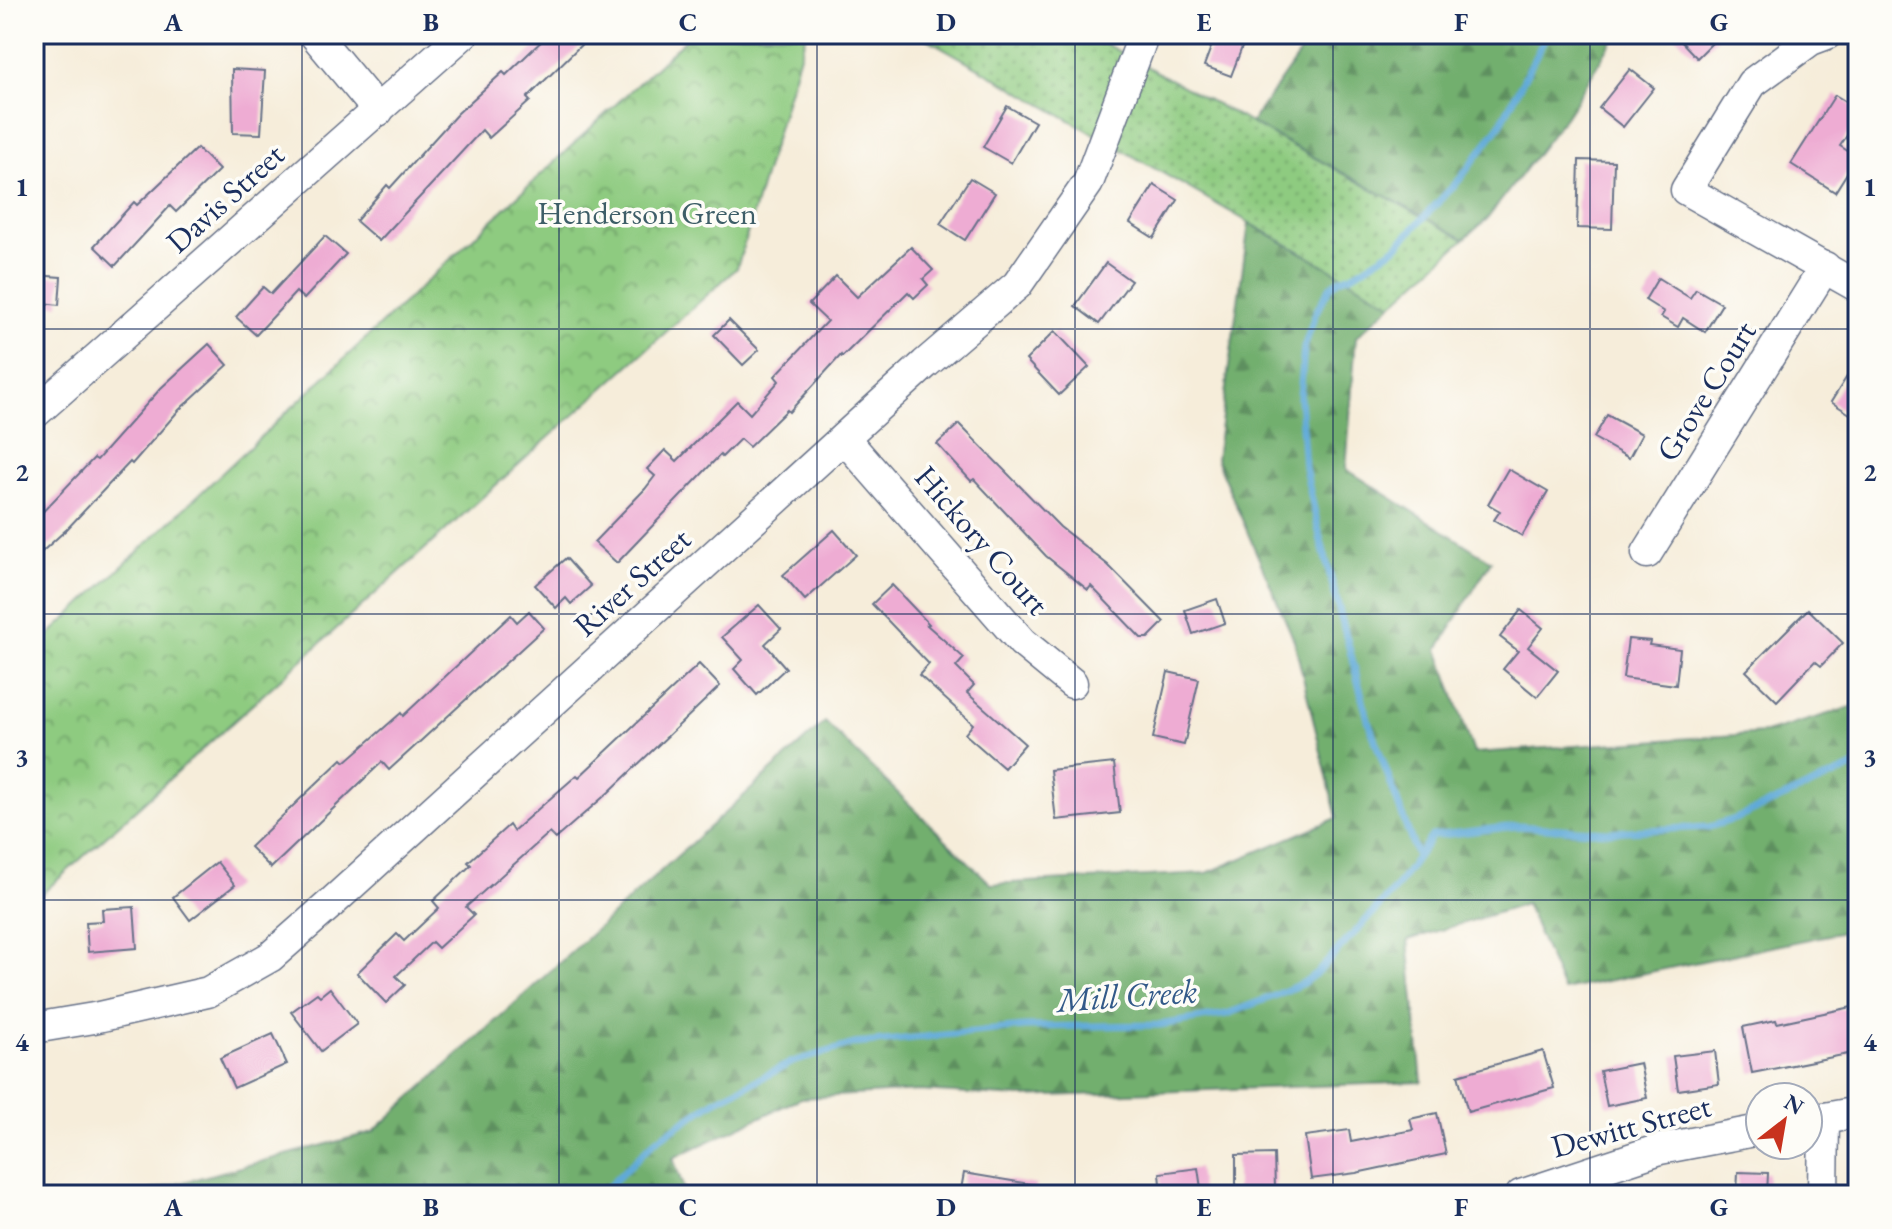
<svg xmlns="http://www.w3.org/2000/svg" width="1892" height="1229" font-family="'EB Garamond',serif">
  <defs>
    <pattern id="grass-dots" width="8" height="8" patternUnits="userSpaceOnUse" patternTransform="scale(2)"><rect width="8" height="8" fill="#8ecb80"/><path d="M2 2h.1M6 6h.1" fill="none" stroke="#73a56c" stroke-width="1.8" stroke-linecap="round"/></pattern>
    <pattern id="forest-firs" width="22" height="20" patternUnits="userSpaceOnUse" patternTransform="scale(2)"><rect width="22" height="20" fill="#72af6e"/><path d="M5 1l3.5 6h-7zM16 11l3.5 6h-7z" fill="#5d8f5e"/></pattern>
    <pattern id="park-crowns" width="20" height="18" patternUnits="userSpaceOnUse" patternTransform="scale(2)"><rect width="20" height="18" fill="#8ecb80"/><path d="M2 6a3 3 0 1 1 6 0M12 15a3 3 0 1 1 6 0" fill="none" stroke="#73a56c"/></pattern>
  </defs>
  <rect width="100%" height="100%" fill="#fdfcf7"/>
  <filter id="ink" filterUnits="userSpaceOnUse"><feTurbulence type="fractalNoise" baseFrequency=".0125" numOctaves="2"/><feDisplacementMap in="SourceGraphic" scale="16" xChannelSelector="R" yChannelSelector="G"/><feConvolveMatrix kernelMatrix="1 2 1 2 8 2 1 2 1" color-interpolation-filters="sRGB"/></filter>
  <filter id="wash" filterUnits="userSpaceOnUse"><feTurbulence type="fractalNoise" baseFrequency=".006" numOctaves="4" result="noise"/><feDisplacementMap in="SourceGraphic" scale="32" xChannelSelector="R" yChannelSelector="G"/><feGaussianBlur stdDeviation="1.8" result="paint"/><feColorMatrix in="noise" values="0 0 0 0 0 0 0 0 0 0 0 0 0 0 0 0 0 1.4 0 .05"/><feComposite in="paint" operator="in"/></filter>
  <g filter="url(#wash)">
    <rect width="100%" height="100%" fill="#f6edda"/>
    <polygon fill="url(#grass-dots)" stroke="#547d6f" stroke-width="2" points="919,34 1087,34 1464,239 1392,304"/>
    <g fill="url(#forest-firs)" stroke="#466f66" stroke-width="2">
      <polygon points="1313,34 1616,34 1573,106 1487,219 1464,239 1251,123"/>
      <polygon points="1249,223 1392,304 1356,337 1346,469 1491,561 1438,649 1474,753 1765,733 1858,705 1858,929 1563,990 1526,904 1408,940 1422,1082 1021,1097 919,1091 801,1098 673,1158 686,1195 135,1195 373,1132 825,722 991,884 1207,873 1337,818 1294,640 1216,459"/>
    </g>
    <polygon fill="url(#park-crowns)" stroke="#547d6f" stroke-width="2" points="691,34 806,34 737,268 34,901 34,649"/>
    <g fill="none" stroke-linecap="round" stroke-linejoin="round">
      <g stroke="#60aad8" stroke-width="7">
        <polyline points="1417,856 1369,723 1321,541 1305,468 1300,398 1304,348 1316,312 1330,287 1340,279 1352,275 1395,248 1460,179 1500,125 1547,34"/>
        <polyline points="600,1195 655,1141 715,1101 793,1062 854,1044 1024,1027 1159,1025 1227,1014 1274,996 1303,983 1319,971 1395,889 1432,836 1517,826 1606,832 1709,827 1735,819 1858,765"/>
      </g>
    </g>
    <g id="blocks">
      <g fill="#eeacd3">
        <polygon points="549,34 592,34 527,98 530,101 489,138 482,130 379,241 356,221 387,185 390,188 457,114 503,72 506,75"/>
        <polygon points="1216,34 1247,34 1231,76 1204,66"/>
        <polygon points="1674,34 1721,34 1697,58"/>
        <polygon points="232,69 265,71 261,134 233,133"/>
        <polygon points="1630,69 1654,88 1623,127 1599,108"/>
        <polygon points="1835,95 1858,109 1858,119 1840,146 1857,157 1835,192 1791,164"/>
        <polygon points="1007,106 1035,122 1011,163 983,147"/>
        <polygon points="197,148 219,170 176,212 170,206 115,266 94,246 134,202 137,205"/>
        <polygon points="1579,160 1614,161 1612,229 1577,228"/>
        <polygon points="970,178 995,193 965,240 940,224"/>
        <polygon points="1154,185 1178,200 1154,238 1130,223"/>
        <polygon points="325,236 346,254 304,299 296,292 256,335 236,317 263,287 271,294"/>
        <polygon points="911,247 933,270 923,279 928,285 914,298 908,292 842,357 841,355 789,412 787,410 749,447 740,439 722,457 720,455 617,563 594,542 645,489 655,476 647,469 665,450 677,461 737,401 750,414 779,381 775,376 827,321 809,304 836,276 857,297"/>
        <polygon points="1106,263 1131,281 1099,324 1075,306"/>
        <polygon points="34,275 61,277 59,305 34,302"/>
        <polygon points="1658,278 1690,298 1696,289 1722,304 1705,332 1683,318 1678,327 1661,317 1664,312 1645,300"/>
        <polygon points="729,320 759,350 743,365 714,335"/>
        <polygon points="1055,331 1089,367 1059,395 1026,360"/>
        <polygon points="209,344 228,365 179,410 132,464 130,462 67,529 34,559 34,521 94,458 97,460 161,388"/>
        <polygon points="1858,359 1858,419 1831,402"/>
        <polygon points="1607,415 1642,434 1629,458 1594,438"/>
        <polygon points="959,424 1060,527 1108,565 1164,622 1148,638 1141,638 1091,586 1088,590 1046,556 974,479 971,481 937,444"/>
        <polygon points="1508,469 1548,492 1522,536 1494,520 1500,511 1488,504"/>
        <polygon points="834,530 856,555 805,600 783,575"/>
        <polygon points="566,558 591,586 571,604 566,598 556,608 535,585"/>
        <polygon points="892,585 929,624 927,625 964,658 956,667 974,685 967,693 1025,744 1004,768 965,734 973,724 919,675 929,664 872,604"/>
        <polygon points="1217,599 1225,623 1193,634 1185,610"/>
        <polygon points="759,605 781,629 765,644 786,668 757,695 734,669 743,660 722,637"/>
        <polygon points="1808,609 1843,643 1821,666 1815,661 1777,701 1746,671"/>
        <polygon points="1521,610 1543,628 1528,647 1558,671 1537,697 1503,669 1518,651 1500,637"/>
        <polygon points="529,611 544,628 389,770 382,762 271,868 250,847 342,759 345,762 401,713 403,716 511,615 517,622"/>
        <polygon points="1628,639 1650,641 1649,645 1680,649 1676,685 1623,678"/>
        <polygon points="699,664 720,686 609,792 555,839 549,833 466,907 474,915 438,948 432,942 396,976 405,985 386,1003 357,973 397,934 404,941 439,908 433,901 471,865 468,862 509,825 513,831 577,775 579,777"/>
        <polygon points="1168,672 1199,679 1184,745 1153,738"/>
        <polygon points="1114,763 1120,813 1056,820 1050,770"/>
        <polygon points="217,862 235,885 190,920 173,897"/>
        <polygon points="134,907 137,948 88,952 86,922 103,921 102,909"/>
        <polygon points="330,988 357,1024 321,1051 291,1012 317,993 320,996"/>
        <polygon points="1852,1007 1858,1052 1752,1073 1743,1027 1776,1020 1777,1023"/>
        <polygon points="273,1034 287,1064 234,1088 220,1058"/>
        <polygon points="1543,1051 1554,1088 1468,1112 1458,1075"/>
        <polygon points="1715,1051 1719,1084 1678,1090 1673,1056"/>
        <polygon points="1640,1063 1647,1098 1607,1106 1600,1071"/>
        <polygon points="1437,1113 1446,1154 1356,1173 1311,1179 1305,1136 1349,1130 1351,1142 1413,1130 1410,1119"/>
        <polygon points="1274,1154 1275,1189 1236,1190 1236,1155"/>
        <polygon points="1198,1168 1202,1195 1162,1195 1160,1173"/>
        <polygon points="1738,1172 1768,1173 1767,1195 1737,1195"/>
        <polygon points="964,1173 1036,1185 1035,1195 960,1195"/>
      </g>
    </g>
  </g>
  <g filter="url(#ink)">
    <use href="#blocks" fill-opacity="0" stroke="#687289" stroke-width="2"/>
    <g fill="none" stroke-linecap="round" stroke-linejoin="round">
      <defs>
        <g id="minor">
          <polyline points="314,34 378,111"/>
          <polyline points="1827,34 1811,40 1752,83 1686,190 1858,287"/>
          <polyline points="34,414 463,34"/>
          <polyline points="844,438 1022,642 1072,683"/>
          <polyline points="1647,553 1825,267"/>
          <polyline points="34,1028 94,1018 208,992 270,957 328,906 925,364 1017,285 1088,183 1144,34"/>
          <polyline points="1808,1121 1858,1112"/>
          <polyline points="1521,1195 1660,1149 1760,1130"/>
          <polyline points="1823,1195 1824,1118"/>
        </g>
      </defs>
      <use href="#minor" stroke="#687289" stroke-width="33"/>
      <use href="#minor" stroke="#fff" stroke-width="30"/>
    </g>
  </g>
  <path fill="none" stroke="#1b2f5e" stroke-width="2" stroke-opacity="0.55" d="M302,34V1195M559,34V1195M817,34V1195M1075,34V1195M1333,34V1195M1590,34V1195M34,329H1858M34,614H1858M34,900H1858"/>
  <g text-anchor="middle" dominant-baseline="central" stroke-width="7" stroke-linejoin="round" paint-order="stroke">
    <g font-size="32" fill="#1b2f5e" stroke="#fdfcf7">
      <text transform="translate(225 198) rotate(-42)">Davis Street</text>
      <text transform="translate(1706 391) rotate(-58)">Grove Court</text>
      <text transform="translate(982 540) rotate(49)">Hickory Court</text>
      <text transform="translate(632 582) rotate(-42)">River Street</text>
      <text transform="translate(1631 1126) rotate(-15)">Dewitt Street</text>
    </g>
    <g font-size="32" fill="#3e5e68" stroke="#fdfcf7">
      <text x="647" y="213">Henderson Green</text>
    </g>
    <g font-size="34" font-style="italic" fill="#335a89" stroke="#fdfcf7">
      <text transform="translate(1127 995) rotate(-4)">Mill Creek</text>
    </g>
  </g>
  <rect width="1892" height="1229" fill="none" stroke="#fdfcf7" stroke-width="88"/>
  <g transform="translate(1784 1121) rotate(31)"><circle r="38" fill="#fdfcf7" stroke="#a3aaba" stroke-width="2"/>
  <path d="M0-6L14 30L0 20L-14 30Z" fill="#c8321e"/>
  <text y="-12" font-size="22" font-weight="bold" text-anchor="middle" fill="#1b2f5e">N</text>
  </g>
  <rect x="44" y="44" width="1804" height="1141" fill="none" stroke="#1b2f5e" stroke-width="3"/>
  <g font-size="26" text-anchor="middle" font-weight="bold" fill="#1b2f5e">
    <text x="173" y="31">A</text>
    <text x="431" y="31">B</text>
    <text x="688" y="31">C</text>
    <text x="946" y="31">D</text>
    <text x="1204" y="31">E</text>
    <text x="1461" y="31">F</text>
    <text x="1719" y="31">G</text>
    <text x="22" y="196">1</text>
    <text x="1870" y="196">1</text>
    <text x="22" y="481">2</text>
    <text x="1870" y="481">2</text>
    <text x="22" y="766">3</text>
    <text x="1870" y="766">3</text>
    <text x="22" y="1051">4</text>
    <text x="1870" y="1051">4</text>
    <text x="173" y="1216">A</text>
    <text x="431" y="1216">B</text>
    <text x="688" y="1216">C</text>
    <text x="946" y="1216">D</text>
    <text x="1204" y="1216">E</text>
    <text x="1461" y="1216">F</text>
    <text x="1719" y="1216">G</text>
  </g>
</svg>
